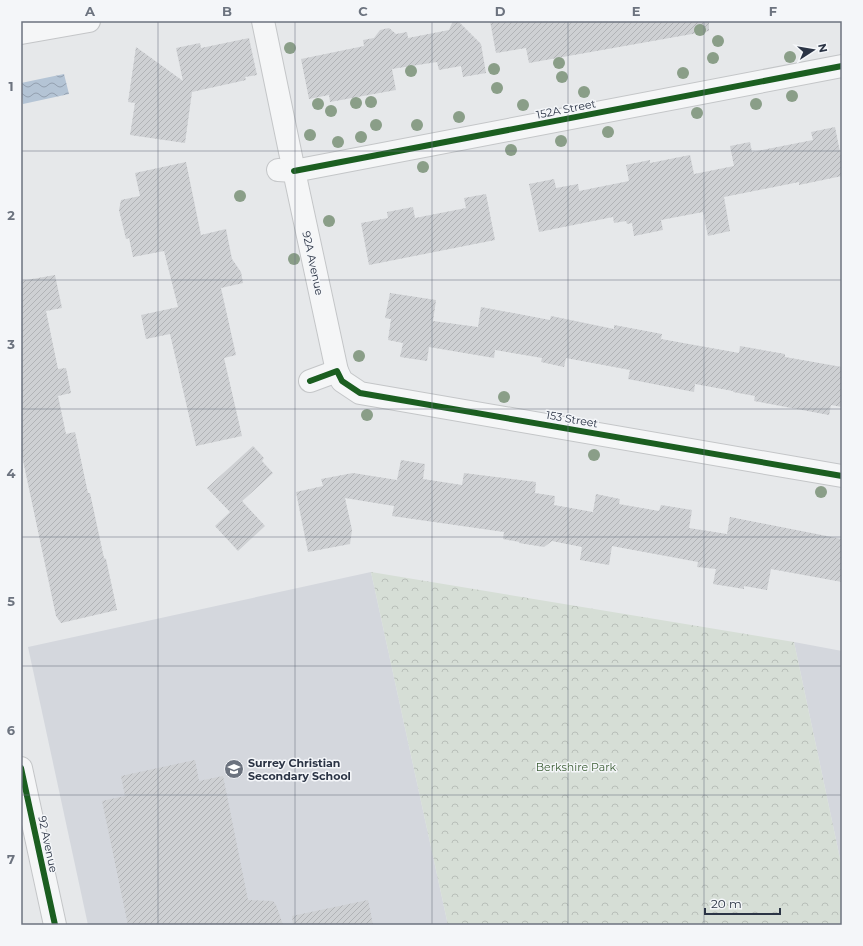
<svg xmlns="http://www.w3.org/2000/svg" width="863" height="946" font-family="Montserrat,sans-serif">
  <defs>
    <pattern id="park-crowns" width="20" height="18" patternUnits="userSpaceOnUse"><rect width="20" height="18" fill="#d6ded6"/><path d="M2 6a3 3 0 1 1 6 0M12 15a3 3 0 1 1 6 0" fill="none" stroke="#b8bfb9"/></pattern>
    <pattern id="water-waves" width="16" height="10" patternUnits="userSpaceOnUse"><rect width="16" height="10" fill="#b4c4d5"/><path d="M0 5q4-4 8 0t8 0" fill="none" stroke="#93a0af"/></pattern>
    <pattern id="building-hatch" width="6" height="6" patternUnits="userSpaceOnUse"><rect width="6" height="6" fill="#ced0d3"/><path d="M-1 1l2-2M0 6l6-6M5 7l2-2" fill="none" stroke="#b1b3b6"/></pattern>
  </defs>
  <rect width="100%" height="100%" fill="#e6e8ea"/>
  <g fill="#d4d7dd">
    <polygon points="371,572 448,925 88,925 28,647"/>
    <polygon points="794,642 842,651 842,868"/>
  </g>
  <polygon fill="url(#park-crowns)" points="371,572 794,642 842,868 842,925 448,925"/>
  <polygon fill="url(#water-waves)" points="64,74 69,94 23,104 21,83"/>
  <g fill="url(#building-hatch)">
    <polygon points="453,21 458,21 481,44 486,73 463,77 461,66 439,70 437,62 392,69 396,90 330,102 329,95 309,99 301,59 364,46 363,40 374,38 380,30 389,28 396,34 407,32 408,38 449,30"/>
    <polygon points="490,21 709,21 709,31 529,63 526,48 496,53"/>
    <polygon points="249,38 257,75 245,77 246,80 192,92 185,143 130,135 135,103 128,102 136,47 183,81 176,48 200,43 201,48"/>
    <polygon points="835,127 842,162 842,176 799,185 799,182 724,197 730,231 708,236 703,212 661,220 663,230 634,236 632,223 627,224 626,221 614,223 613,217 539,232 529,184 554,179 556,188 578,184 579,191 629,181 626,165 650,160 650,163 690,155 694,174 734,166 730,146 750,142 752,152 813,140 811,132"/>
    <polygon points="186,162 201,235 226,229 232,259 241,272 243,283 221,288 236,355 224,358 242,436 196,446 170,334 146,339 141,315 178,307 164,251 133,257 129,238 126,239 119,210 121,200 140,196 135,173"/>
    <polygon points="486,194 495,240 369,265 361,223 388,218 387,212 413,207 415,218 466,208 464,198"/>
    <polygon points="55,275 62,308 46,311 58,369 66,368 71,393 58,396 66,434 75,432 88,493 90,493 104,558 106,559 117,610 61,623 56,616 21,451 21,281"/>
    <polygon points="390,293 436,300 433,321 478,327 481,307 550,320 551,316 614,329 614,325 662,334 661,339 739,353 740,346 785,354 785,357 842,367 842,407 831,405 829,415 754,401 755,396 733,392 733,391 695,384 694,392 628,379 630,370 566,358 564,367 541,362 542,358 495,350 494,358 429,347 427,361 400,357 403,343 388,340 391,319 385,318"/>
    <polygon points="253,446 264,458 262,461 273,473 230,512 207,488"/>
    <polygon points="401,460 425,464 423,479 462,485 464,473 536,482 535,493 555,496 554,505 593,512 596,494 620,499 619,504 659,511 661,505 692,510 689,528 727,534 730,517 842,539 842,582 771,569 767,590 744,586 744,589 713,584 716,569 697,567 698,562 612,546 609,565 580,560 582,547 552,541 544,547 519,543 520,542 503,539 504,532 392,516 394,506 345,498 352,530 350,544 308,552 296,492 323,486 321,479 353,473 397,480"/>
    <polygon points="242,501 265,526 238,551 215,526"/>
    <polygon points="195,760 199,781 223,776 248,900 273,901 276,905 283,925 128,925 102,801 125,796 121,776"/>
    <polygon points="368,900 373,925 293,925 292,916"/>
  </g>
  <g fill="none" stroke-linecap="round" stroke-linejoin="round">
    <defs>
      <g id="minor">
        <polyline points="263,21 294,171 842,66"/>
        <polyline points="21,33 89,21"/>
        <polyline points="278,170 294,171 337,371"/>
        <polyline points="310,381 337,371 342,381 360,393 842,476"/>
        <polyline points="21,768 55,925"/>
      </g>
    </defs>
    <use href="#minor" stroke="#c4c6c8" stroke-width="24"/>
    <use href="#minor" stroke="#f5f6f7" stroke-width="22"/>
    <defs>
      <g id="cycleway">
        <polyline points="294,171 842,66"/>
        <polyline points="310,381 337,371 342,381 360,393 842,476"/>
        <polyline points="21,768 55,925"/>
      </g>
    </defs>
    <use href="#cycleway" stroke="#f4f6f9" stroke-width="8"/>
    <use href="#cycleway" stroke="#1b5e20" stroke-width="6"/>
  </g>
  <g fill="#8a9e88">
    <circle cx="700" cy="30" r="6"/>
    <circle cx="718" cy="41" r="6"/>
    <circle cx="290" cy="48" r="6"/>
    <circle cx="790" cy="57" r="6"/>
    <circle cx="713" cy="58" r="6"/>
    <circle cx="559" cy="63" r="6"/>
    <circle cx="494" cy="69" r="6"/>
    <circle cx="411" cy="71" r="6"/>
    <circle cx="683" cy="73" r="6"/>
    <circle cx="562" cy="77" r="6"/>
    <circle cx="497" cy="88" r="6"/>
    <circle cx="584" cy="92" r="6"/>
    <circle cx="792" cy="96" r="6"/>
    <circle cx="371" cy="102" r="6"/>
    <circle cx="356" cy="103" r="6"/>
    <circle cx="318" cy="104" r="6"/>
    <circle cx="756" cy="104" r="6"/>
    <circle cx="523" cy="105" r="6"/>
    <circle cx="331" cy="111" r="6"/>
    <circle cx="697" cy="113" r="6"/>
    <circle cx="459" cy="117" r="6"/>
    <circle cx="376" cy="125" r="6"/>
    <circle cx="417" cy="125" r="6"/>
    <circle cx="608" cy="132" r="6"/>
    <circle cx="310" cy="135" r="6"/>
    <circle cx="361" cy="137" r="6"/>
    <circle cx="561" cy="141" r="6"/>
    <circle cx="338" cy="142" r="6"/>
    <circle cx="511" cy="150" r="6"/>
    <circle cx="423" cy="167" r="6"/>
    <circle cx="240" cy="196" r="6"/>
    <circle cx="329" cy="221" r="6"/>
    <circle cx="294" cy="259" r="6"/>
    <circle cx="359" cy="356" r="6"/>
    <circle cx="504" cy="397" r="6"/>
    <circle cx="367" cy="415" r="6"/>
    <circle cx="594" cy="455" r="6"/>
    <circle cx="821" cy="492" r="6"/>
  </g>
  <path fill="none" stroke="#6c737f" stroke-width="1" stroke-opacity="0.55" d="M158,21V925M295,21V925M432,21V925M568,21V925M704,21V925M21,151H842M21,280H842M21,409H842M21,537H842M21,666H842M21,795H842"/>
  <defs>
    <symbol id="school-disc" viewBox="-11 -11 22 22"><circle r="9.5" fill="#6c737f" stroke="#f4f6f9"/><path d="M0-5L7-2L0 1L-7-2ZM-4 1L0 2.5L4 1V4Q0 6-4 4Z" fill="#fff"/></symbol>
  </defs>
  <g fill-rule="evenodd">
    <use href="#school-disc" x="223" y="758" width="22" height="22"/>
  </g>
  <g text-anchor="middle" dominant-baseline="central" stroke-width="3" stroke-linejoin="round" paint-order="stroke">
    <g font-size="11" fill="#2b3445" stroke="#f4f6f9">
      <text transform="translate(566 109) rotate(-11)">152A Street</text>
      <text transform="translate(313 263) rotate(78)">92A Avenue</text>
      <text transform="translate(572 419) rotate(10)">153 Street</text>
      <text transform="translate(48 844) rotate(78)">92 Avenue</text>
    </g>
    <g font-size="11" font-weight="bold" fill="#2b3445" stroke="#f4f6f9" text-anchor="start">
      <text x="248" y="763">Surrey Christian<tspan x="248" dy="13">Secondary School</tspan></text>
    </g>
    <g font-size="11" fill="#3f6138" stroke="#f4f6f9">
      <text x="576" y="767">Berkshire Park</text>
    </g>
  </g>
  <rect width="863" height="946" fill="none" stroke="#f4f6f9" stroke-width="44"/>
  <g transform="translate(813 50) rotate(78)" stroke="#f4f6f9" stroke-width="3" paint-order="stroke">
  <path d="M0-3L7 15L0 10L-7 15Z" fill="#2b3445"/>
  <text y="-6" font-size="11" font-weight="bold" text-anchor="middle" fill="#2b3445">N</text>
  </g>
  <path d="M705 908v6h75v-6" fill="none" stroke="#2b3445" stroke-width="2"/>
  <text x="711" y="908" font-size="12" fill="#2b3445" stroke="#f4f6f9" stroke-width="3" paint-order="stroke">20 m</text>
  <rect x="22" y="22" width="819" height="902" fill="none" stroke="#6c737f" stroke-width="1.5"/>
  <g font-size="13" text-anchor="middle" font-weight="bold" fill="#6c737f">
    <text x="90" y="16">A</text>
    <text x="227" y="16">B</text>
    <text x="363" y="16">C</text>
    <text x="500" y="16">D</text>
    <text x="636" y="16">E</text>
    <text x="773" y="16">F</text>
    <text x="11" y="91">1</text>
    <text x="11" y="220">2</text>
    <text x="11" y="349">3</text>
    <text x="11" y="478">4</text>
    <text x="11" y="606">5</text>
    <text x="11" y="735">6</text>
    <text x="11" y="864">7</text>
  </g>
</svg>
